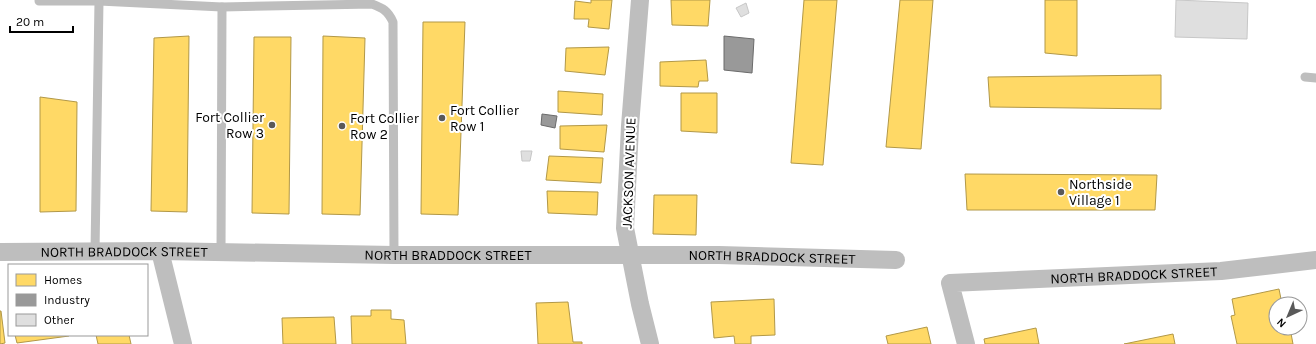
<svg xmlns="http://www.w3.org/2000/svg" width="1316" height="344" font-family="Karla,sans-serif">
  <rect width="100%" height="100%" fill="#fff"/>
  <g fill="#ffd966" stroke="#b29847">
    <polygon points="591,0 612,0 609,29 588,27 589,19 574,19 575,1 591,3"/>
    <polygon points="671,0 710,0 708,26 672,25"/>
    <polygon points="804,0 837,0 823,165 791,163"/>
    <polygon points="900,0 933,0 921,149 886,147"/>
    <polygon points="1045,0 1077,0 1077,56 1045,53"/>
    <polygon points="423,22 465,22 458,215 421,214"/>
    <polygon points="189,36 187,212 151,211 154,38"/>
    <polygon points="323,36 365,38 360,215 322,214"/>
    <polygon points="254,37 291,37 289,214 252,213"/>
    <polygon points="609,47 605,75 565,71 566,48"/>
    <polygon points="706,60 708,81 699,81 698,87 660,86 660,62"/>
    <polygon points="1161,75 1161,109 990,107 988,77"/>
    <polygon points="558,91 603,94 602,115 558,112"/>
    <polygon points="681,93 717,93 717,133 681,131"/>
    <polygon points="40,97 77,102 76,211 40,212"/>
    <polygon points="607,125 604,152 560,149 560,126"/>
    <polygon points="549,156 603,158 601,183 546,180"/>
    <polygon points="965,174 1157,175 1155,210 967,210"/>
    <polygon points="547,191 598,192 597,215 548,213"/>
    <polygon points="654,195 697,195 696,235 653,234"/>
    <polygon points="1279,289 1282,304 1276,304 1276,328 1290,328 1293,344 1237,344 1231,316 1235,315 1232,299"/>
    <polygon points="774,299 775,335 751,336 751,344 735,344 734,336 714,338 711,302"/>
    <polygon points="568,302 573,342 582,342 582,344 538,344 536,303"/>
    <polygon points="371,310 391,310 391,319 404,320 406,344 352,344 351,316 371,316"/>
    <polygon points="1,311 5,343 0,344 0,311"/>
    <polygon points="334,317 336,344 283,344 282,318"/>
    <polygon points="927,327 931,344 888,344 886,336"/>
    <polygon points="1036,328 1039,344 985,344 984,339"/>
    <polygon points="1173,334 1175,344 1124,344"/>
    <polygon points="15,335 69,335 69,336 17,343"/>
    <polygon points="96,335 129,335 131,344 98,344"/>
  </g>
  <g fill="#999" stroke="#6b6b6b">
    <polygon points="724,36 754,39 752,73 724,70"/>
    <polygon points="542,114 557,116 555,128 541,125"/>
  </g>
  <g fill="#dfdfdf" stroke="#c7c7c7">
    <polygon points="1176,0 1248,3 1247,39 1175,37"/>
    <polygon points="746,3 749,13 741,17 736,8"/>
    <polygon points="521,151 532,151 530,161 522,161"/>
  </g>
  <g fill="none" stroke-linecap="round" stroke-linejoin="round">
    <g stroke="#bebebe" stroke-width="9">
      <path d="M39,1H99L222,7L372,4C383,8 388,11 393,22L394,255"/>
      <polyline points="1305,77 1316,78"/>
      <polyline points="95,251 99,1"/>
      <polyline points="221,252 222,7"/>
    </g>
    <g stroke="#bebebe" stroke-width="18">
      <polyline points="640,0 630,126 625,228 640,304 650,344"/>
      <polyline points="160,251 183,344"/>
      <path id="s1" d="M0,252L160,251L394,255H719L896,260"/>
      <path id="s2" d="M966,344L950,283L1221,271L1316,260"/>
    </g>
  </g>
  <g fill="#595959" stroke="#fff" stroke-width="1.5">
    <circle cx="442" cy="118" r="4"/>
    <circle cx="272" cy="125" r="4"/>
    <circle cx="342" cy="126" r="4"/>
    <circle cx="1061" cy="192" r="4"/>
  </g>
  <g text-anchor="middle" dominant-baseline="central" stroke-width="4" stroke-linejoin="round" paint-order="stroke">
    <g font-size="14" fill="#000" stroke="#fff" text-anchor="start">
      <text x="450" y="110">Fort Collier<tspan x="450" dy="16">Row 1</tspan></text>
      <text x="264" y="117" text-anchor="end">Fort Collier<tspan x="264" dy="16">Row 3</tspan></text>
      <text x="350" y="118">Fort Collier<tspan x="350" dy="16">Row 2</tspan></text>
      <text x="1069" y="184">Northside<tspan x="1069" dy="16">Village 1</tspan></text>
    </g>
    <g font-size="14" fill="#000" stroke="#fff">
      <text transform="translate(629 173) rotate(-88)">JACKSON AVENUE</text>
      <text stroke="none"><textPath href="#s1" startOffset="124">NORTH BRADDOCK STREET</textPath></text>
      <text stroke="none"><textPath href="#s1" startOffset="448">NORTH BRADDOCK STREET</textPath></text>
      <text stroke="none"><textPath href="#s1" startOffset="772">NORTH BRADDOCK STREET</textPath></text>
      <text stroke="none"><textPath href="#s2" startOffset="247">NORTH BRADDOCK STREET</textPath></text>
    </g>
  </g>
  <rect x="8" y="264" width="140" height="72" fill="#ffffff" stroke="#999999"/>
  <rect x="16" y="274" width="20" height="12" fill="#ffd966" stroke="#999999"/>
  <text x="44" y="284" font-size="12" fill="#000000">Homes</text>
  <rect x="16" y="294" width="20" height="12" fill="#999999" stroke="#999999"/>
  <text x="44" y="304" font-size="12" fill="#000000">Industry</text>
  <rect x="16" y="314" width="20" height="12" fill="#dfdfdf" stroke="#999999"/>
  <text x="44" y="324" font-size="12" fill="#000000">Other</text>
  <g transform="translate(1288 316) rotate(224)"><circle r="19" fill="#ffffff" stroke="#999999"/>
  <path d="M0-3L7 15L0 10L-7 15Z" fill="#595959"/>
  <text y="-6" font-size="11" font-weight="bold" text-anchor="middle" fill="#000000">N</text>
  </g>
  <path d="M10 26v6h63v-6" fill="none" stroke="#000000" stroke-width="2"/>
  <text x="16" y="26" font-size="12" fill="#000000" stroke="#ffffff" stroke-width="3" paint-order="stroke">20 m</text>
</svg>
